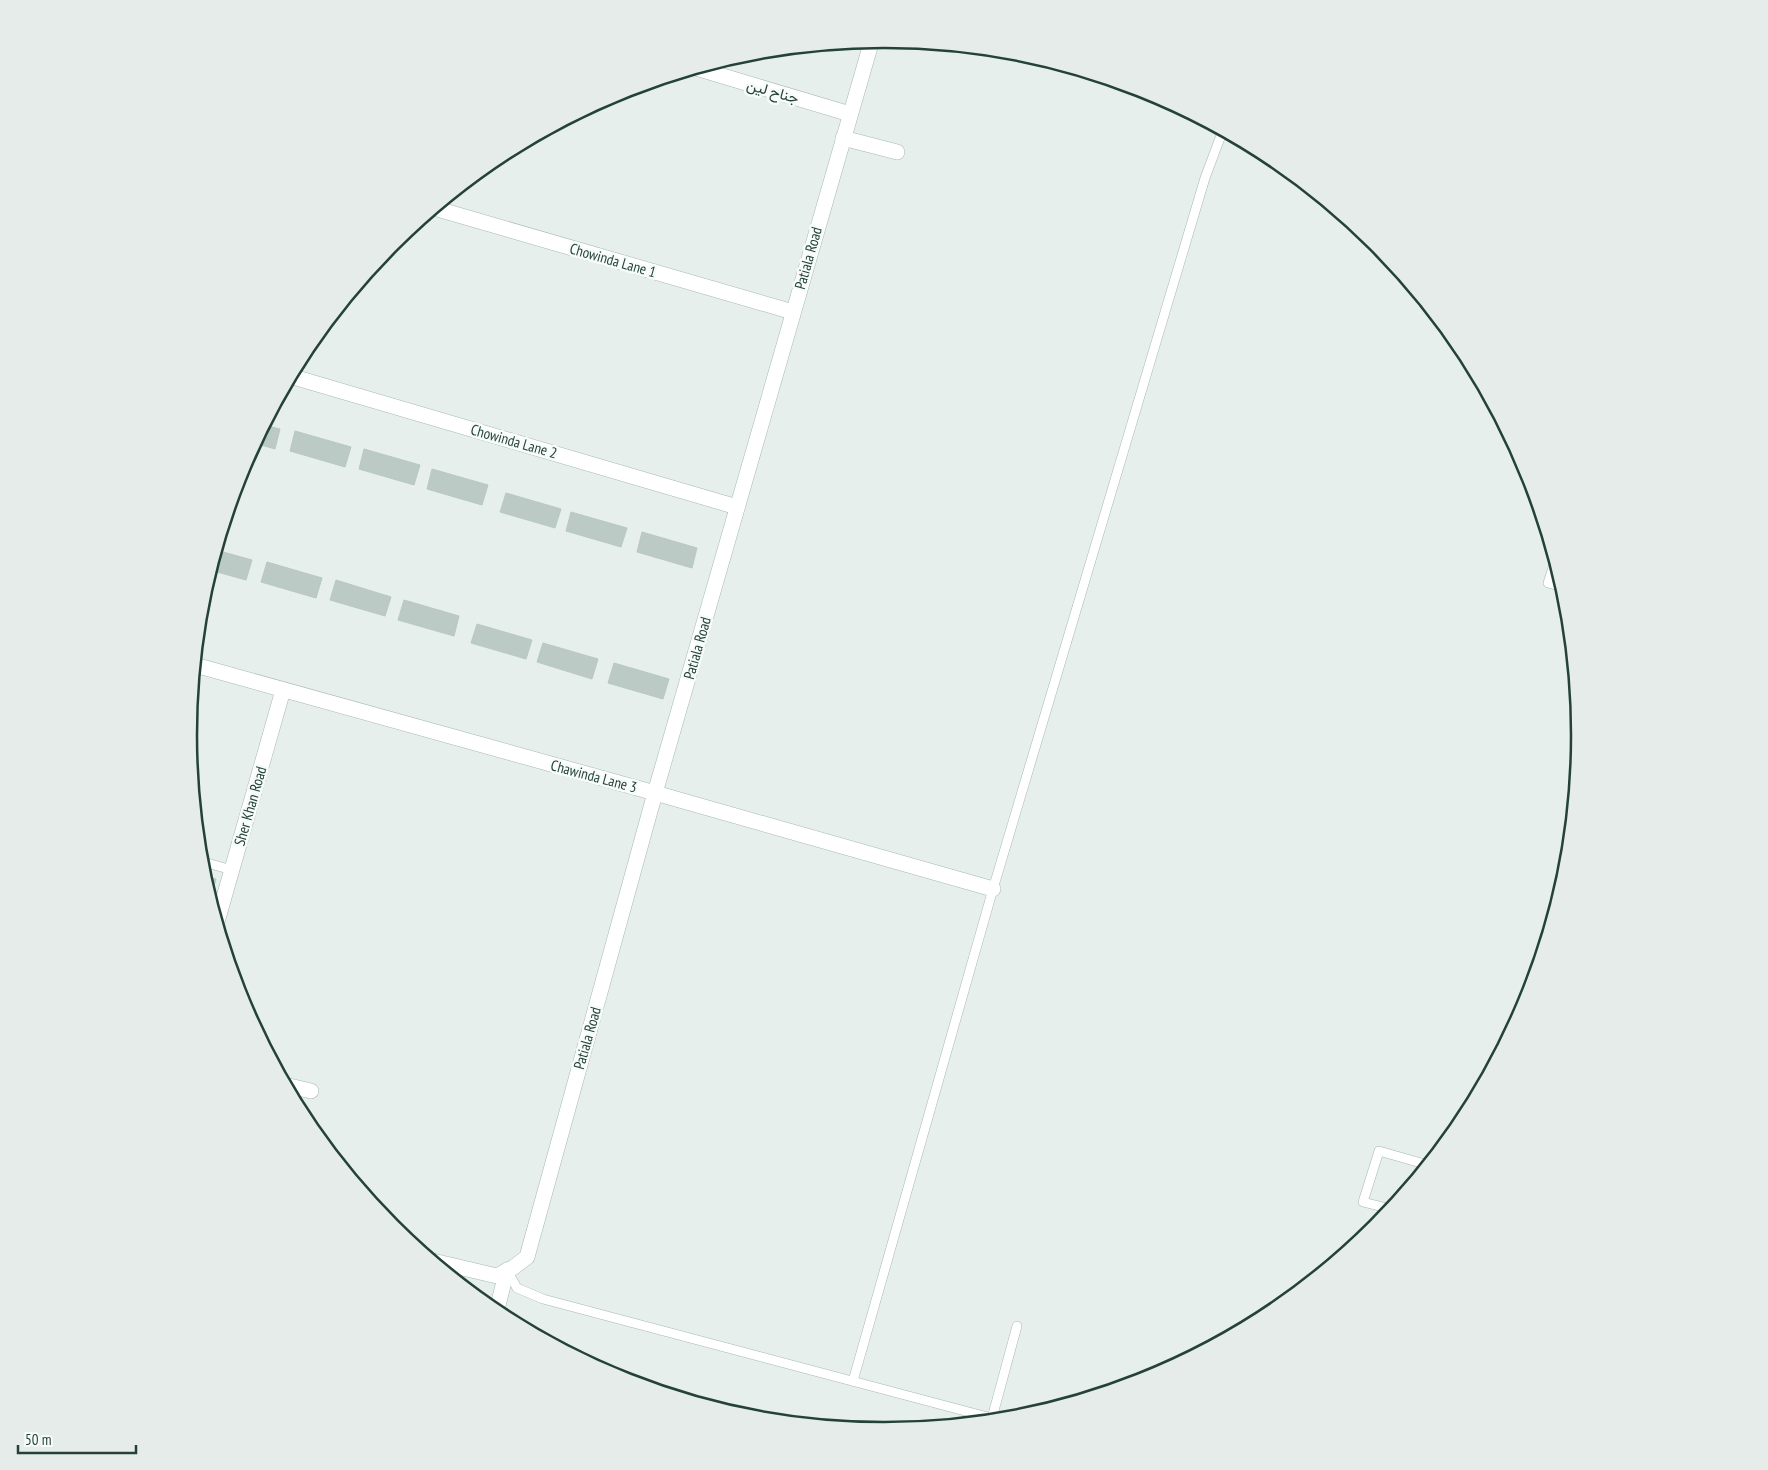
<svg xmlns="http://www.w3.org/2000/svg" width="1768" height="1470" font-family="'PT Sans Narrow',Vazirmatn,sans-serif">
  <rect width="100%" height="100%" fill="#e6efeb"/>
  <g fill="#bbcac4" stroke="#b8c9c2">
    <polygon points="264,425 280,429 275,449 254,443"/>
    <polygon points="295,431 351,447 345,467 290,451"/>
    <polygon points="364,449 420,465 414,485 359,469"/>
    <polygon points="432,469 488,485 482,505 427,489"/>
    <polygon points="506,493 561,509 555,528 500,512"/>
    <polygon points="571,512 627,528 621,547 566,531"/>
    <polygon points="642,532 697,548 692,568 637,552"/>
    <polygon points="216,550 252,560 246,580 210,570"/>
    <polygon points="267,562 322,578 316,598 261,582"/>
    <polygon points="336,580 391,597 385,616 330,600"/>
    <polygon points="404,600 459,616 454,636 398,620"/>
    <polygon points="477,624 532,640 526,659 471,643"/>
    <polygon points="543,643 598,659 592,679 537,662"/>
    <polygon points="614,663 669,679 663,699 608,683"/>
    <polygon points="202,875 216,879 210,900"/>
  </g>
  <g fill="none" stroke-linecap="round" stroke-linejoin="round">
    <defs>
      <g id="service">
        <polyline points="1555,561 1548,583 1563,587"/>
        <polyline points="200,861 232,870"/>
        <polyline points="1391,1209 1363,1202 1379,1151 1428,1165"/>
        <polyline points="507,1270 517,1288 543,1299 999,1420"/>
        <polyline points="853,1381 993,889 1205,178 1223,130"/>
        <polyline points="992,1418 1017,1326"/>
      </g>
      <g id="minor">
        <polyline points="696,68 850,114"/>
        <polyline points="843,138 897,152"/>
        <polyline points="434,208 793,312"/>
        <polyline points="290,376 737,507"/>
        <polyline points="195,665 655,793 993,889"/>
        <polyline points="217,922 283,690"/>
        <polyline points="285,1085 311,1091"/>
        <polyline points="433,1261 497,1276 514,1267 527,1257 655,793 872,40"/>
        <polyline points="496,1313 507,1270"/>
      </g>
    </defs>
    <use href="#service" stroke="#a8b8b2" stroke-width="10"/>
    <use href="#minor" stroke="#a8b8b2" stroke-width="16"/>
    <use href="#service" stroke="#fff" stroke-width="9"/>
    <use href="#minor" stroke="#fff" stroke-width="15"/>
  </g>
  <g text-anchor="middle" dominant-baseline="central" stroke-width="5" stroke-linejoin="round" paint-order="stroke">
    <g font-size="15" fill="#24423a" stroke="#f7fbf9">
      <text transform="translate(773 91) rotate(16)">جناح لین</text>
      <text transform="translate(808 258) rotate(-74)">Patiala Road</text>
      <text transform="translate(613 260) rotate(16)">Chowinda Lane 1</text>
      <text transform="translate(514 441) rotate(16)">Chowinda Lane 2</text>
      <text transform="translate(697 648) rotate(-74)">Patiala Road</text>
      <text transform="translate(594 776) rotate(15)">Chawinda Lane 3</text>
      <text transform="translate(250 806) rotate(-74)">Sher Khan Road</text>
      <text transform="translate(587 1038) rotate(-74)">Patiala Road</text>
    </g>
  </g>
  <path d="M0 0H1768V1470H0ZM197 735a687 687 0 1 1 1374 0a687 687 0 1 1-1374 0Z" fill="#e6ecea" fill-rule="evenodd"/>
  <path fill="none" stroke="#24423a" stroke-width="2.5" d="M197 735a687 687 0 1 1 1374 0a687 687 0 1 1-1374 0Z"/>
  <path d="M18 1445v8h118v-8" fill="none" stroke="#24423a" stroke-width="2.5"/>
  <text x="25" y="1445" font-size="15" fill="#24423a" stroke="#f7fbf9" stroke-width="4" paint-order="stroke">50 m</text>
</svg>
